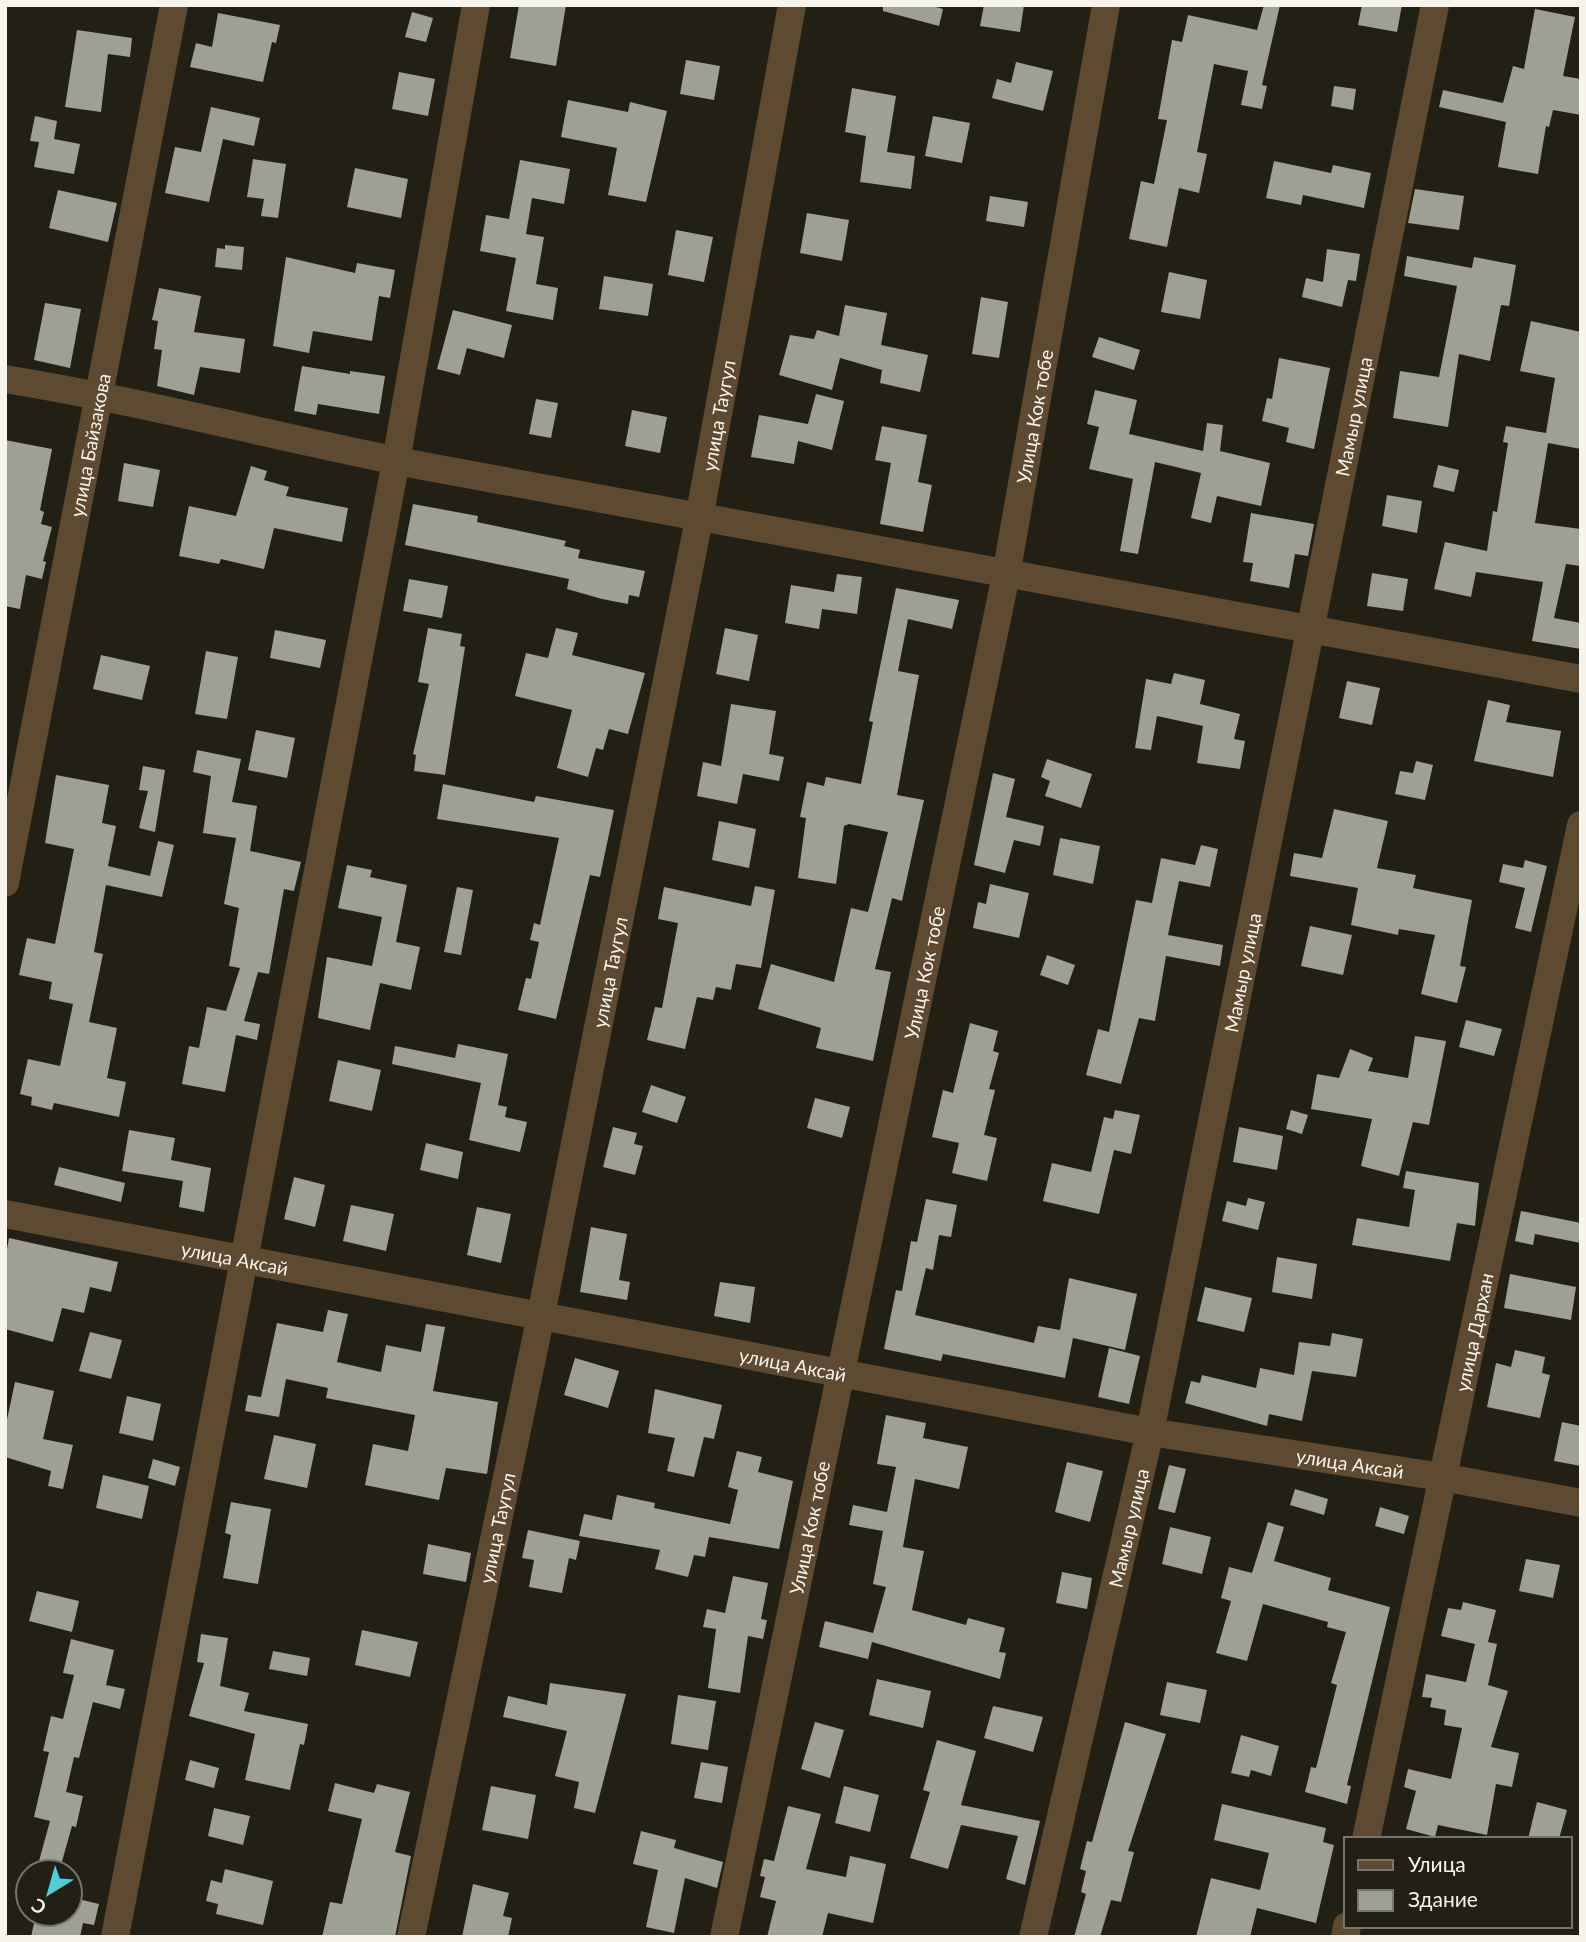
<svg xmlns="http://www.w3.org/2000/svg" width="1586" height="1942" font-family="Lato,sans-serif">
  <rect width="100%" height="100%" fill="#221f15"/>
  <g fill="#9ea093">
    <polygon points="519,5 566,5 556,66 510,58"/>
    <polygon points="883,5 929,5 943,9 939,26 883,11"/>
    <polygon points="984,5 1024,5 1020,32 980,26"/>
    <polygon points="1264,5 1280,5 1262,85 1267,86 1262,109 1241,105 1248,71 1214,64 1197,152 1207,154 1199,193 1179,188 1167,247 1129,239 1141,181 1154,184 1167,120 1158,119 1172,40 1182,42 1188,15 1257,30"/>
    <polygon points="1362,5 1402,5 1397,32 1358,25"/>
    <polygon points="1535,9 1575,17 1563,76 1581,79 1581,115 1553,110 1549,127 1546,126 1538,174 1498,167 1506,122 1439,107 1443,90 1503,103 1513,66 1524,69"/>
    <polygon points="412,12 433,18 426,42 405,37"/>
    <polygon points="218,13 280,25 276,43 272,42 263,82 190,67 196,43 212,47"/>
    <polygon points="77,30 132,38 130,57 108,54 101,112 65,107"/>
    <polygon points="686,60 720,66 714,100 680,94"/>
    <polygon points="1016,62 1053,71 1043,111 992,98 997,79 1011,83"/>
    <polygon points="399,72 435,79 428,116 392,109"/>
    <polygon points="1334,86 1356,89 1353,110 1331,106"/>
    <polygon points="852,88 896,96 887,152 915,156 911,189 860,182 866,136 845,132"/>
    <polygon points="568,100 628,112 630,102 667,111 646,202 608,195 617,148 561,137"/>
    <polygon points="211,107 260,118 254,146 223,139 209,202 165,193 175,147 201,152"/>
    <polygon points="35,116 57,121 54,139 80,144 74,174 34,167 39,142 30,141"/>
    <polygon points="933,116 970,123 962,163 925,156"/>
    <polygon points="253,159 286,164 278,218 261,216 264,199 247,197"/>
    <polygon points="520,160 570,169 564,204 532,198 526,234 544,237 536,284 558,288 553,320 506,311 516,258 480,251 486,215 509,219"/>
    <polygon points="1274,161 1331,173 1333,165 1371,173 1364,208 1303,195 1301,205 1266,198"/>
    <polygon points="355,168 408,179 401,218 347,207"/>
    <polygon points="1415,189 1464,196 1459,230 1408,223"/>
    <polygon points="58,190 117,203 108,242 49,228"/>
    <polygon points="990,196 1028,202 1024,227 986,221"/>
    <polygon points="807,213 849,220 842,261 800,253"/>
    <polygon points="676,230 713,237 704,282 668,275"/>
    <polygon points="225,245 244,247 242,270 215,267 217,248 225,249"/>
    <polygon points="1327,249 1360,254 1356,281 1348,280 1342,307 1302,297 1306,278 1323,282"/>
    <polygon points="1407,256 1472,268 1474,257 1516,265 1509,306 1501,305 1490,361 1459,354 1448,427 1393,418 1400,371 1439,377 1457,286 1404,276"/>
    <polygon points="286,257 355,273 357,263 395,270 390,298 379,296 372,341 313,331 309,353 273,346"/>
    <polygon points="1169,272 1207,280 1200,319 1161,312"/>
    <polygon points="604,276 653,284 648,316 599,309"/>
    <polygon points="159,288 201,296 194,332 245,339 240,373 200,367 194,395 157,386 162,350 154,349 158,321 152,320"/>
    <polygon points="981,297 1008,302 999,358 972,354"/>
    <polygon points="45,303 81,309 70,368 34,360"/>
    <polygon points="845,305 887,313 881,345 928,355 920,392 880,383 882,370 840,358 832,390 779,375 790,335 814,339 817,330 839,336"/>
    <polygon points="453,310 512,325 504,358 467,348 460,375 437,369"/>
    <polygon points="1531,321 1581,332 1581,449 1548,443 1535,523 1581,529 1581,566 1566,564 1554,618 1581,623 1581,649 1532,641 1543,582 1476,572 1471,597 1434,589 1445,542 1487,551 1493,511 1497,512 1508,443 1503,442 1506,426 1546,433 1555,378 1520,371"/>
    <polygon points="1099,337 1140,350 1134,370 1092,357"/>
    <polygon points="1279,358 1330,368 1314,449 1286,442 1289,428 1262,421 1267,398 1272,399"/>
    <polygon points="302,366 350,374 350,371 385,376 379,414 318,404 316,415 294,411"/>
    <polygon points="1095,390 1137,400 1129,434 1203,451 1207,423 1223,425 1220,451 1270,463 1261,506 1217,496 1211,523 1191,518 1201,473 1155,462 1138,554 1120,551 1133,479 1089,469 1099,427 1087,424"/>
    <polygon points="816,394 844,401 832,450 798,441 794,464 751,457 759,415 808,424"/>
    <polygon points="536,399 558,403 551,438 529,434"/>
    <polygon points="632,410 667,417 660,453 625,446"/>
    <polygon points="882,426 927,435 918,482 932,485 923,532 880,524 891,463 875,460"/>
    <polygon points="5,440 52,449 40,510 44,512 41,524 52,527 43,561 46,562 42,579 26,575 20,609 5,606"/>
    <polygon points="124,463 160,470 153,507 118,501"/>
    <polygon points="1438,465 1459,470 1454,492 1433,487"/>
    <polygon points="251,466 267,471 264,480 289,487 286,496 348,508 342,542 274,528 264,569 221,559 219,564 179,556 189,506 236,516"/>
    <polygon points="1387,495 1422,501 1417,533 1382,526"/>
    <polygon points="413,504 478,516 477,522 566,541 564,546 580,550 578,558 645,571 639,597 629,595 628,604 602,599 567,589 569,579 405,545"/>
    <polygon points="1251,513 1314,524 1308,556 1295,554 1289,588 1250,581 1253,563 1243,562"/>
    <polygon points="1372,573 1408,579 1403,611 1367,606"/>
    <polygon points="837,574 862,577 857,614 822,609 819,629 785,623 791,585 834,592"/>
    <polygon points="409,579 448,586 442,618 403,611"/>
    <polygon points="896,588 959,600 952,629 908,619 898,671 919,675 897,795 924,800 902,901 892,898 875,969 891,972 873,1061 816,1048 821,1028 758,1009 771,964 834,982 851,908 868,912 888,832 849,824 844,826 836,884 798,878 806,818 800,817 807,782 824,786 826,777 861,784 873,722 869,721"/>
    <polygon points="428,628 462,634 460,646 465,647 445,775 414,771 416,755 413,754 429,684 418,682"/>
    <polygon points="556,628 578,633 572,655 645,673 628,734 609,729 603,750 596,748 588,777 557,768 572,710 515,696 526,653 548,658"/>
    <polygon points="725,628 758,635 749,681 716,674"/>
    <polygon points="275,630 326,640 320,668 270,658"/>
    <polygon points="206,651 238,657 227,719 195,714"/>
    <polygon points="101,655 150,666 142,700 93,689"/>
    <polygon points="1174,673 1205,680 1200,704 1240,714 1234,739 1245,741 1240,769 1197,763 1203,726 1157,716 1151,750 1135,748 1146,679 1171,684"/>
    <polygon points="1347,681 1380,688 1372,725 1339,718"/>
    <polygon points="1488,700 1510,705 1506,722 1561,731 1553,777 1474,761"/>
    <polygon points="731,704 776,711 769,754 784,757 779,781 743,774 737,804 697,796 703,762 721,766"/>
    <polygon points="256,730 295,738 287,778 248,770"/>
    <polygon points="197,750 241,759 232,802 257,806 250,851 301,862 294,891 284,889 269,974 258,972 244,1021 260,1024 257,1040 236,1035 225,1092 182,1084 189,1046 199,1048 207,1007 226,1011 240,968 229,966 239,908 224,904 236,838 203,833 211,776 193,772"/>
    <polygon points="1047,759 1092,774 1081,808 1045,796 1050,781 1041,777"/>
    <polygon points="1416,761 1433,765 1425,800 1395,794 1400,771 1413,773"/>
    <polygon points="143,766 165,770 155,832 139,828 148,791 139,790"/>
    <polygon points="993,773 1015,779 1006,817 1044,826 1040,846 1014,840 1005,873 974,865"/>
    <polygon points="56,775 109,785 102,823 116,826 108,866 150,876 158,841 174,845 162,897 106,885 94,952 103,954 89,1022 117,1028 107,1078 126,1082 119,1117 54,1103 52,1110 31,1105 32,1097 20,1094 28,1059 60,1066 73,1004 49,999 52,982 19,975 27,938 55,944 74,849 45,843"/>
    <polygon points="443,784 534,802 536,796 614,810 600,877 590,875 556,1019 518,1010 526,978 531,979 539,942 530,940 534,923 540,925 559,838 437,819"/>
    <polygon points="1334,809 1388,821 1377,868 1416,875 1413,888 1472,900 1460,966 1466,967 1457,1003 1421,994 1435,935 1399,929 1398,935 1351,925 1358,888 1290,876 1294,853 1322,858"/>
    <polygon points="719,821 756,829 749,868 712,860"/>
    <polygon points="1060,838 1100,846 1093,884 1053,875"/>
    <polygon points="1201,845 1218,849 1210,887 1179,881 1168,935 1223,945 1220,966 1166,956 1155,1021 1139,1018 1121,1084 1086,1075 1098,1029 1109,1032 1136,900 1152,903 1161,858 1195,865"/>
    <polygon points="1525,860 1547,866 1531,932 1515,928 1525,888 1499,882 1503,864 1523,868"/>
    <polygon points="347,865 372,870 370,877 407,885 396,942 420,947 411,990 380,983 370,1030 318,1018 327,957 372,966 382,917 338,908"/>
    <polygon points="990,884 1029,893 1019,938 973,928 978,902 986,904"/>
    <polygon points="755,886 775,890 761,968 736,964 731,990 716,987 713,1000 697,997 685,1049 647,1040 655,1007 662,1008 678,923 658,919 664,887 751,906"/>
    <polygon points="457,887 473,890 461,955 444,952"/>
    <polygon points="1310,926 1352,935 1343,975 1301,966"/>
    <polygon points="1047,955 1075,965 1068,985 1040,975"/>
    <polygon points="1466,1020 1502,1029 1494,1056 1459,1047"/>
    <polygon points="970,1023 998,1031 993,1051 999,1053 989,1089 995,1090 984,1135 997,1138 987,1181 952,1173 959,1143 932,1137 943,1090 953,1093"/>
    <polygon points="1415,1036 1446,1041 1429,1125 1413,1122 1399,1176 1361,1166 1372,1119 1311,1109 1317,1074 1339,1078 1350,1049 1373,1058 1368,1071 1408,1078"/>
    <polygon points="458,1044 508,1054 498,1105 507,1107 505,1117 527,1122 520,1152 469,1140 481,1083 392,1064 395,1046 455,1058"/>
    <polygon points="338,1060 381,1070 372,1111 329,1101"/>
    <polygon points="651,1085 686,1097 677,1123 642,1112"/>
    <polygon points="815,1098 850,1107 842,1138 807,1128"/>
    <polygon points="1115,1110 1140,1115 1131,1154 1114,1150 1099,1214 1043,1201 1052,1163 1091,1172 1104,1117 1113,1119"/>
    <polygon points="1291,1110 1308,1115 1302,1134 1286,1129"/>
    <polygon points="613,1127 637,1133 634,1144 643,1146 635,1175 603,1167"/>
    <polygon points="1239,1127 1283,1136 1277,1170 1233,1162"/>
    <polygon points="129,1130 175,1138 171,1160 211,1168 204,1212 179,1207 183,1181 122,1171"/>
    <polygon points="426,1143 463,1152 458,1179 420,1170"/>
    <polygon points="59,1167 125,1183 121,1202 54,1185"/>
    <polygon points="1406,1171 1479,1183 1475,1226 1457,1223 1450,1261 1352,1245 1357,1218 1409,1227 1415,1190 1403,1188"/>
    <polygon points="294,1177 325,1185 315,1227 284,1219"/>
    <polygon points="1248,1198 1265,1202 1258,1230 1222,1221 1227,1201 1246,1206"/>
    <polygon points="926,1199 957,1205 951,1237 939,1235 933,1270 926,1268 915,1315 1034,1343 1038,1326 1060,1330 1069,1278 1137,1294 1125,1350 1073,1338 1065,1378 943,1354 941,1361 884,1349 896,1290 902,1291 911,1241 917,1242"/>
    <polygon points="351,1205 394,1214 386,1251 343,1241"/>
    <polygon points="477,1207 511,1214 501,1263 467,1255"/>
    <polygon points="1521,1211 1581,1223 1581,1243 1535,1234 1533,1245 1515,1241"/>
    <polygon points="591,1227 627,1234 619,1280 630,1282 627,1300 580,1292"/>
    <polygon points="9,1238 118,1262 111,1292 90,1287 84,1313 62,1308 53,1342 5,1329 5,1259"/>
    <polygon points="1277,1257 1317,1264 1312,1299 1272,1292"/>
    <polygon points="1510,1274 1576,1287 1571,1320 1504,1308"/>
    <polygon points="720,1282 755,1287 750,1323 714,1316"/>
    <polygon points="1205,1287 1252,1298 1244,1332 1197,1321"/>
    <polygon points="328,1310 348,1314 337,1362 381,1372 386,1345 421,1352 426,1324 445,1327 433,1391 498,1402 487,1474 446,1468 439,1500 365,1485 373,1444 408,1451 415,1415 326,1398 328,1388 286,1379 279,1417 245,1411 248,1395 261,1397 277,1323 323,1332"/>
    <polygon points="90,1332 122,1340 111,1379 79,1371"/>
    <polygon points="1332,1333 1363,1339 1356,1377 1312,1371 1302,1421 1269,1414 1267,1426 1185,1403 1191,1381 1200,1383 1202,1375 1256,1388 1260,1368 1294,1375 1299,1342 1330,1346"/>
    <polygon points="1109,1348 1140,1356 1129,1404 1098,1397"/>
    <polygon points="1515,1350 1545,1357 1542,1373 1550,1375 1540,1418 1487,1407 1496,1363 1511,1367"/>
    <polygon points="575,1358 619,1371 608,1408 564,1395"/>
    <polygon points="15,1382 54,1391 43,1439 73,1445 63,1489 48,1486 51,1471 5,1457 5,1429"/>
    <polygon points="655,1389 722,1405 714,1439 704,1437 694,1477 667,1471 675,1438 648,1433"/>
    <polygon points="127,1396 161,1404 153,1441 119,1433"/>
    <polygon points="886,1415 926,1423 923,1438 968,1447 959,1489 915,1479 903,1547 924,1551 912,1610 966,1625 968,1618 1005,1628 999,1652 1006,1653 1000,1679 872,1642 868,1659 819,1647 825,1621 873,1633 886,1587 873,1584 883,1531 849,1525 853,1505 887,1512 896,1467 877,1464"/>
    <polygon points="1562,1422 1581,1426 1581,1466 1554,1461"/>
    <polygon points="274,1435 316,1444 307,1488 264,1479"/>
    <polygon points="737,1451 762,1457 758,1472 793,1481 779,1549 709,1537 705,1557 694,1555 688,1577 655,1569 660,1550 579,1536 584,1514 612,1520 617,1495 655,1503 654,1508 730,1524 738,1490 728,1487"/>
    <polygon points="153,1459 180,1467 175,1486 148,1478"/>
    <polygon points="1067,1462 1103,1471 1090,1522 1055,1512"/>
    <polygon points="1169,1465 1186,1469 1175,1513 1158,1509"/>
    <polygon points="103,1475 149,1486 142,1519 96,1508"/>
    <polygon points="1295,1489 1328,1499 1324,1515 1290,1505"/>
    <polygon points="231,1502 271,1509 258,1584 223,1578 231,1535 225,1533"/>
    <polygon points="1380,1507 1409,1516 1404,1534 1375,1526"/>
    <polygon points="1268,1522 1284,1527 1274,1561 1331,1578 1328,1590 1390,1607 1347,1785 1351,1786 1347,1804 1305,1792 1311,1767 1316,1768 1337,1685 1331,1683 1346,1632 1327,1627 1328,1622 1263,1604 1247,1661 1216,1653 1231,1601 1221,1598 1229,1567 1252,1573"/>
    <polygon points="1170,1527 1211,1537 1202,1574 1162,1564"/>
    <polygon points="528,1530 580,1541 576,1560 569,1558 562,1593 529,1587 534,1560 522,1558"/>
    <polygon points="428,1544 471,1553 466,1582 423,1574"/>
    <polygon points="1526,1559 1560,1565 1553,1598 1519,1591"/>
    <polygon points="1062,1572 1092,1578 1087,1609 1056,1603"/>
    <polygon points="733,1576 768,1583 761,1619 767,1620 763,1639 748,1636 740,1693 708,1688 716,1629 703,1627 707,1609 725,1613"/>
    <polygon points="37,1591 79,1601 72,1632 29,1621"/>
    <polygon points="1463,1602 1496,1610 1488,1642 1497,1644 1488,1685 1508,1691 1491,1747 1519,1753 1512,1787 1496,1784 1487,1835 1438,1825 1435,1837 1406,1829 1416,1791 1404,1787 1408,1769 1451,1779 1462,1728 1444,1725 1446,1710 1430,1707 1432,1698 1422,1697 1426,1674 1466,1682 1475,1644 1441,1636 1448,1608 1461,1610"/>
    <polygon points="362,1630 418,1642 410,1677 355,1665"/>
    <polygon points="201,1634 228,1638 220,1686 249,1693 244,1711 308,1724 304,1745 300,1744 290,1790 245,1780 255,1734 189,1716 204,1663 197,1662"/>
    <polygon points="71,1639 114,1650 106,1685 125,1689 120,1709 93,1702 79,1758 74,1757 66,1792 83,1796 76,1827 72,1826 59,1872 36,1872 50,1821 34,1817 49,1752 43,1751 51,1716 63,1719 74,1675 63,1673"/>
    <polygon points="273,1651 310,1658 307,1676 269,1669"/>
    <polygon points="877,1679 931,1691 923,1728 869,1715"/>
    <polygon points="1167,1682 1207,1690 1200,1723 1160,1715"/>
    <polygon points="550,1683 626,1694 595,1813 574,1808 579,1782 555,1776 567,1731 503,1717 508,1696 547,1705"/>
    <polygon points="678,1695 716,1701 708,1750 671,1744"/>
    <polygon points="993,1706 1043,1717 1033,1752 984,1738"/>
    <polygon points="815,1722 844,1730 830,1778 801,1769"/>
    <polygon points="1125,1722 1166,1734 1128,1851 1134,1852 1121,1902 1111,1900 1100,1937 1074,1937 1086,1894 1081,1892 1086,1871 1080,1869 1087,1841 1092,1842"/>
    <polygon points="1241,1735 1279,1746 1271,1776 1251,1770 1249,1777 1231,1773"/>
    <polygon points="937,1740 976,1751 961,1805 1040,1821 1025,1885 1006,1879 1018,1836 961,1825 948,1869 910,1858 930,1792 923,1790"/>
    <polygon points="190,1760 219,1768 214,1788 185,1780"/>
    <polygon points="701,1762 728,1767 722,1803 694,1798"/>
    <polygon points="335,1783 374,1793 377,1784 410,1792 395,1852 411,1856 395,1937 322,1937 330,1902 342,1904 362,1819 328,1811"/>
    <polygon points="491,1786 536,1795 528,1839 482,1830"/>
    <polygon points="844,1786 879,1795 870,1832 835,1823"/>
    <polygon points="1537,1802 1567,1810 1559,1839 1528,1839"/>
    <polygon points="1222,1804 1326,1828 1323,1842 1334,1845 1316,1923 1257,1908 1250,1937 1196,1937 1211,1878 1260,1890 1269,1853 1214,1840"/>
    <polygon points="788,1806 821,1814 806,1869 846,1877 850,1856 886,1864 873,1923 828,1913 822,1937 767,1937 776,1901 760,1897 765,1877 760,1876 764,1859 774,1861"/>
    <polygon points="214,1808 250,1816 243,1845 208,1836"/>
    <polygon points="641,1831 676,1840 674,1848 723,1862 717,1888 685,1878 674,1933 646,1927 658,1870 633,1864"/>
    <polygon points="225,1869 273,1881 263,1925 216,1914 218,1904 206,1901 211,1880 222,1883"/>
    <polygon points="473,1884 509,1893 503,1916 512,1918 508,1937 462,1937"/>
    <polygon points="70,1897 99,1904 94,1925 83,1923 80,1937 31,1937 36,1914 70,1914"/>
  </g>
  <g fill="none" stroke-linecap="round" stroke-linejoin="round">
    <g stroke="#5e4a31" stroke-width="28">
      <path d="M5,379C146,402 283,439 423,466C809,540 1195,610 1581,679"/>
      <path id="s1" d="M5,883L174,5"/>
      <path id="s2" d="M5,1214L1150,1432L1442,1477L1581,1503"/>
      <path id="s3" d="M1366,1839L1581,825"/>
      <polyline points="115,1937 396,461 476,5"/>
      <path id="s4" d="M411,1937L541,1315L699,519L792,5"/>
      <path id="s5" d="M724,1937L1006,575L1106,5"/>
      <path id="s6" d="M1033,1937L1150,1432L1435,5"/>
      <polyline points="1345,1937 1347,1926"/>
    </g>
  </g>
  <g text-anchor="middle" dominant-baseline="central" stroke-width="7" stroke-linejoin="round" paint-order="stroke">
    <g font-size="19" fill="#f6f4ec" stroke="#221f15">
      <text stroke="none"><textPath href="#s4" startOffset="1552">улица Таугул</textPath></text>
      <text stroke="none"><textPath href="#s5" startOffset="1552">Улица Кок тобе</textPath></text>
      <text stroke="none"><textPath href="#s6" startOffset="1554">Мамыр улица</textPath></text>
      <text stroke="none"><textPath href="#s1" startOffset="446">улица Байзакова</textPath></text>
      <text stroke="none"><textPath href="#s4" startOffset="985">улица Таугул</textPath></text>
      <text stroke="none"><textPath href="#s5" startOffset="985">Улица Кок тобе</textPath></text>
      <text stroke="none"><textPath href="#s6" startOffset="987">Мамыр улица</textPath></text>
      <text stroke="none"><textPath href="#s2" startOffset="234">улица Аксай</textPath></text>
      <text stroke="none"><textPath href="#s3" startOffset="518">улица Дархан</textPath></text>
      <text stroke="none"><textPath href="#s2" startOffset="802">улица Аксай</textPath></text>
      <text stroke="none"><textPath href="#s2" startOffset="1368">улица Аксай</textPath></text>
      <text stroke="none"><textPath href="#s4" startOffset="418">улица Таугул</textPath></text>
      <text stroke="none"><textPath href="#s5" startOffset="418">Улица Кок тобе</textPath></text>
      <text stroke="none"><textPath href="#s6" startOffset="420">Мамыр улица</textPath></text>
    </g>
  </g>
  <rect width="1586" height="1942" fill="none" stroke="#f6f4ec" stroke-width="14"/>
  <rect x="1344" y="1837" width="228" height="91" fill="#221f15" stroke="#77746b" stroke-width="2"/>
  <rect x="1358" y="1860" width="35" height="10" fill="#5e4a31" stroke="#77746b" stroke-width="2"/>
  <text x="1408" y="1872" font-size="21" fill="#f6f4ec">Улица</text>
  <rect x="1358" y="1890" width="35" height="21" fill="#9ea093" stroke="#77746b" stroke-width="2"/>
  <text x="1408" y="1907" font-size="21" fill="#f6f4ec">Здание</text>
  <g transform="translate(49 1893) rotate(217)"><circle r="33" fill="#221f15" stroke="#77746b" stroke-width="2"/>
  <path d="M0-5L12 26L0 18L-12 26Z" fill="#52cbd8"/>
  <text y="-10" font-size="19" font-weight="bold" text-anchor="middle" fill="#f6f4ec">С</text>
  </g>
</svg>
